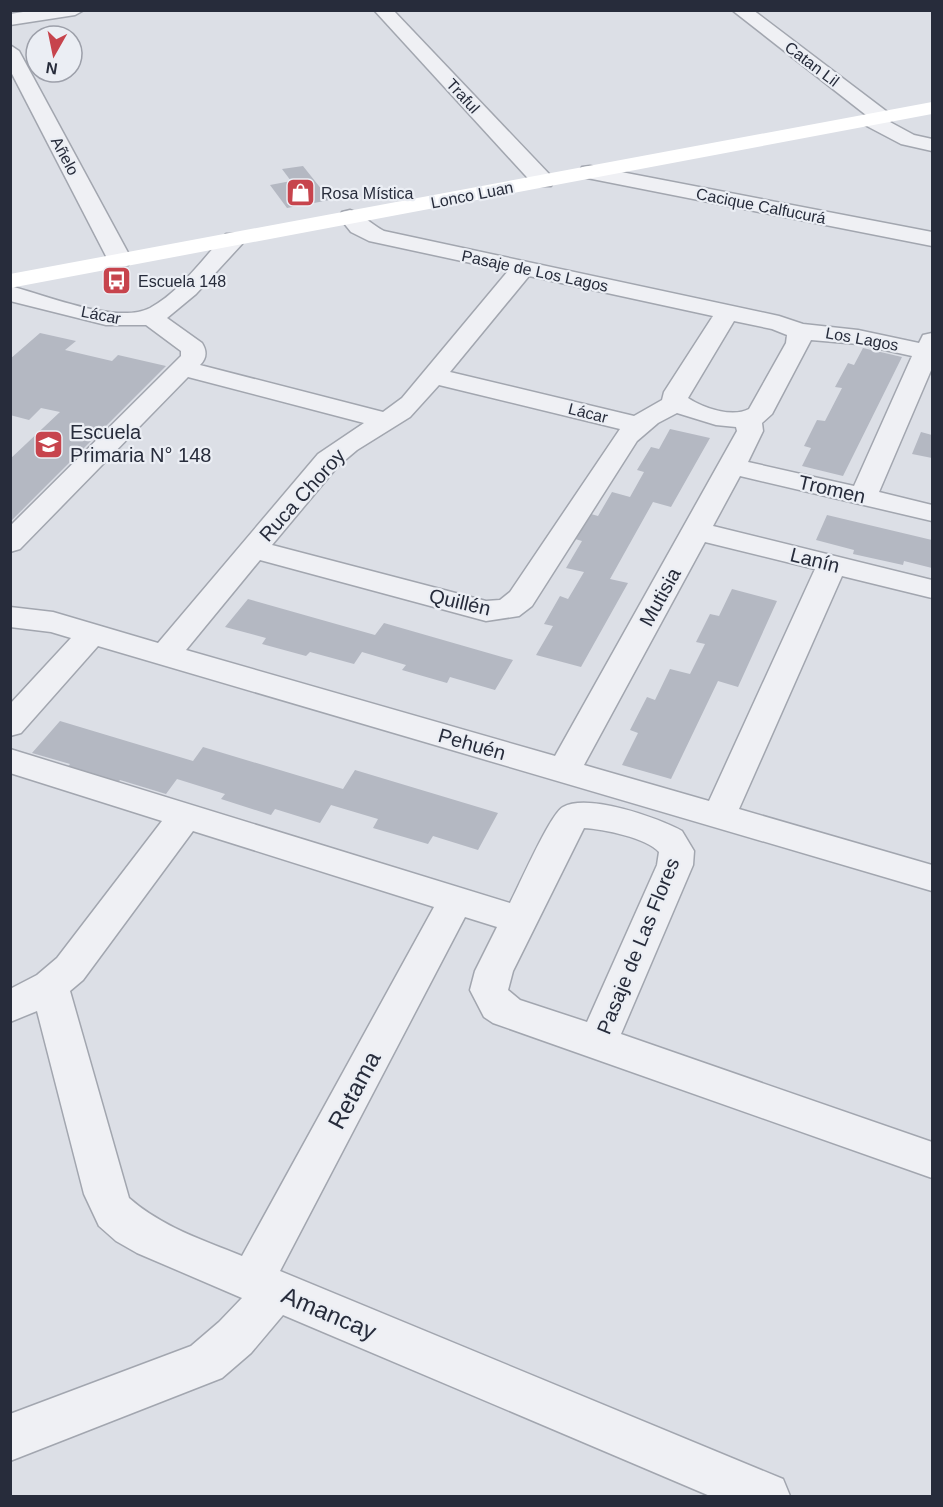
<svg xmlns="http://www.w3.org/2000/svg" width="943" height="1507" font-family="Helvetica,sans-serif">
  <rect width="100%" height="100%" fill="#dcdfe6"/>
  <g fill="#b4b8c2">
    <polygon points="303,166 330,200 287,208 270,185 291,181 282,169"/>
    <polygon points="40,333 76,341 65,350 112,361 118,355 166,366 10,522 10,459 60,412 41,408 29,420 10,415 10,359"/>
    <polygon points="863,348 902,357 843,476 802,466 811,448 804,446 817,420 825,421 842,388 835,387 848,363 854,365"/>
    <polygon points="670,429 710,438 671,507 653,502 610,579 628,583 581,667 536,655 553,626 544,624 560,596 568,599 584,572 566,568 582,541 575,539 591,514 598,516 612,492 630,497 644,472 637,470 651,447 659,449"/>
    <polygon points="921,432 932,435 932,458 912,454"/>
    <polygon points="827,515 932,540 932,568 904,561 903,565 853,554 854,550 816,540"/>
    <polygon points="732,589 777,601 738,687 718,681 671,779 622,765 638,733 630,730 647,697 655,700 670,669 690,674 705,644 696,642 710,614 719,616"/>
    <polygon points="248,599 375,635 384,623 513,660 495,690 450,677 447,683 402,670 406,665 362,652 354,664 310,652 306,656 262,644 266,638 225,627"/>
    <polygon points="60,721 193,761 203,747 343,789 355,770 498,813 478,850 433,836 428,844 373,828 378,819 331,805 320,823 275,809 271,815 221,799 225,794 177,779 166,794 120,780 116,785 66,769 70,764 32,753"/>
  </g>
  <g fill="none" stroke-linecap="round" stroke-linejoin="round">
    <defs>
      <g id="street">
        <polygon points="36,10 84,10 75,15 10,25 10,14"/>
        <polygon points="374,10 393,10 551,176 554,181 551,186 535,186"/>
        <polygon points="732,10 753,10 890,114 893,118 890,122 914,135 932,139 932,151 901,144 863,124 860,120 866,115"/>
        <polygon points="10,45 19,51 132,260 128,265 112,265 108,260 10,70"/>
        <polygon points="590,166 932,232 932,246 582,177 579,172 582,167"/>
        <path d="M350,210C361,213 372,225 384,231L779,316L803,324L858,330L919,343L923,335L932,333V368L879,492L932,505V521L740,476L713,526L932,580V598L842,576L739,809L932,865V891L98,646L21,733L10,736V704L71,638L51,632L10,627V607L53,612L158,643L318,454L364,423L188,377L20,549L10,552V526L181,356V351L146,325H106L10,301V286C46,295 116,325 150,308C180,292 203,258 226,234H242L245,239L242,244L196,294L167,318L202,343C207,351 207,358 200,365L383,412L402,398L508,271L369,241L351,232L339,217L342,212ZM529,276L713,316L664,392L662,400L634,416L450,372ZM734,321L772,329L787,335L786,343L749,409C732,418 703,408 688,398ZM811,340L858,344L912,356L854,486L748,462L763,431L762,423L772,414ZM439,385L620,429L510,592L500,600L486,601L272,545L338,466L357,450L410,417ZM677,413L716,425L736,427L737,431L555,756L186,650L260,560L486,621L519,616L532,606L637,441L658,423ZM705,542L815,569L709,801L584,765Z"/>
        <path d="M10,749L510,903C519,886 550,814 563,807C588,793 659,818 682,831L694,851L693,865L621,1034L932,1142V1178L493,1023L484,1017L470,990L475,971L497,927L465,917L280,1271L783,1479L790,1496H710L283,1315L251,1353L222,1378L10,1461V1414L191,1346L219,1322L242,1298L137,1253L116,1241L99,1226L84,1194L37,1011L10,1022V989L37,975L57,958L162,821L10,773ZM584,828C603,829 647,838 659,852L657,865L587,1022L520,1000L508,990L513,971ZM193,831L434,907L242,1256C203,1240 162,1227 129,1198L70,991L83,980Z"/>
      </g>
    </defs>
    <use href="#street" stroke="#a2a6af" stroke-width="3"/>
    <use href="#street" fill="#eff0f4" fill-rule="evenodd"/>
    <polygon fill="#fff" fill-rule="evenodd" points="932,102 932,114 10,288 10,274"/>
  </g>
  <defs>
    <symbol id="shop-square" viewBox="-11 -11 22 22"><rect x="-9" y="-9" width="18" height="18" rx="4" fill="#c7444d" stroke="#ebeef4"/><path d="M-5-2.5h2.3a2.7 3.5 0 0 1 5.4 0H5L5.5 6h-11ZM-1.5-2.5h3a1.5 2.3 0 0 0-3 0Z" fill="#fff"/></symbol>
    <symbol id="bus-square" viewBox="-11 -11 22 22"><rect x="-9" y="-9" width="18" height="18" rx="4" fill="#c7444d" stroke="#ebeef4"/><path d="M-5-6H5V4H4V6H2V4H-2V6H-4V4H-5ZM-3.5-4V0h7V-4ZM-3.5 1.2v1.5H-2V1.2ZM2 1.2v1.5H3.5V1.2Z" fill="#fff"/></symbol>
    <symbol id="school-square" viewBox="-11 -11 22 22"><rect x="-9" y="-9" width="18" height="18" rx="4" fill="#c7444d" stroke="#ebeef4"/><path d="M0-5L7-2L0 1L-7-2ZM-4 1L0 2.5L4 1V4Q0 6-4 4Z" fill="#fff"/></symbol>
  </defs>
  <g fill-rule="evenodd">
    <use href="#shop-square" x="284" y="176" width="33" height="33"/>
    <use href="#bus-square" x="100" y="264" width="33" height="33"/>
    <use href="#school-square" x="32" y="428" width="33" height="33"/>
  </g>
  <g text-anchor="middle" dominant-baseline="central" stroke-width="4.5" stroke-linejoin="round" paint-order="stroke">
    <g font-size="16" fill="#272c3b" stroke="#ebeef4">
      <text transform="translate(812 64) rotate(37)">Catan Lil</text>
      <text transform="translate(463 96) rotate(47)">Traful</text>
      <text transform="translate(65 156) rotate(62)">Añelo</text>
      <text transform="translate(472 195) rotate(-11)">Lonco Luan</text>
      <text transform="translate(761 206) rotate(11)">Cacique Calfucurá</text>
      <text transform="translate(535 271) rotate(12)">Pasaje de Los Lagos</text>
      <text transform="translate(101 315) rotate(11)">Lácar</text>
      <text transform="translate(862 339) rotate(10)">Los Lagos</text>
      <text transform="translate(588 413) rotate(14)">Lácar</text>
    </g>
    <g font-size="16" fill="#272c3b" stroke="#ebeef4" text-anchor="start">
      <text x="321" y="193">Rosa Mística</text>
      <text x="138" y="281">Escuela 148</text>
    </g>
    <g font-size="20" fill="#272c3b" stroke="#ebeef4" text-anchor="start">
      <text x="70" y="432">Escuela<tspan x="70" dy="23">Primaria N° 148</tspan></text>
    </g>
    <g font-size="20" fill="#272c3b" stroke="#ebeef4">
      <text transform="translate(832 489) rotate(13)">Tromen</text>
      <text transform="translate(302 495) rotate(-48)">Ruca Choroy</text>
      <text transform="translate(815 560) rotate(14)">Lanín</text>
      <text transform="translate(660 597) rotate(-61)">Mutisia</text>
      <text transform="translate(460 602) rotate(13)">Quillén</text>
      <text transform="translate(472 744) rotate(16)">Pehuén</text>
      <text transform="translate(638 946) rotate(-68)">Pasaje de Las Flores</text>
    </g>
    <g font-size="24" fill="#272c3b" stroke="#ebeef4">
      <text transform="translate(354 1090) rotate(-62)">Retama</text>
      <text transform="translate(329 1313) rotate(23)">Amancay</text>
    </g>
  </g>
  <rect width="943" height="1507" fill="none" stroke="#272c3b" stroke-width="24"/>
  <g transform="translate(54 54) rotate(189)"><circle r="28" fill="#ebeef4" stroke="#9da0aa" stroke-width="1.5"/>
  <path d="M0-4.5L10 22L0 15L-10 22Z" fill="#c7444d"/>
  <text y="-9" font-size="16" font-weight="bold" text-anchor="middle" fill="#272c3b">N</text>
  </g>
</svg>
